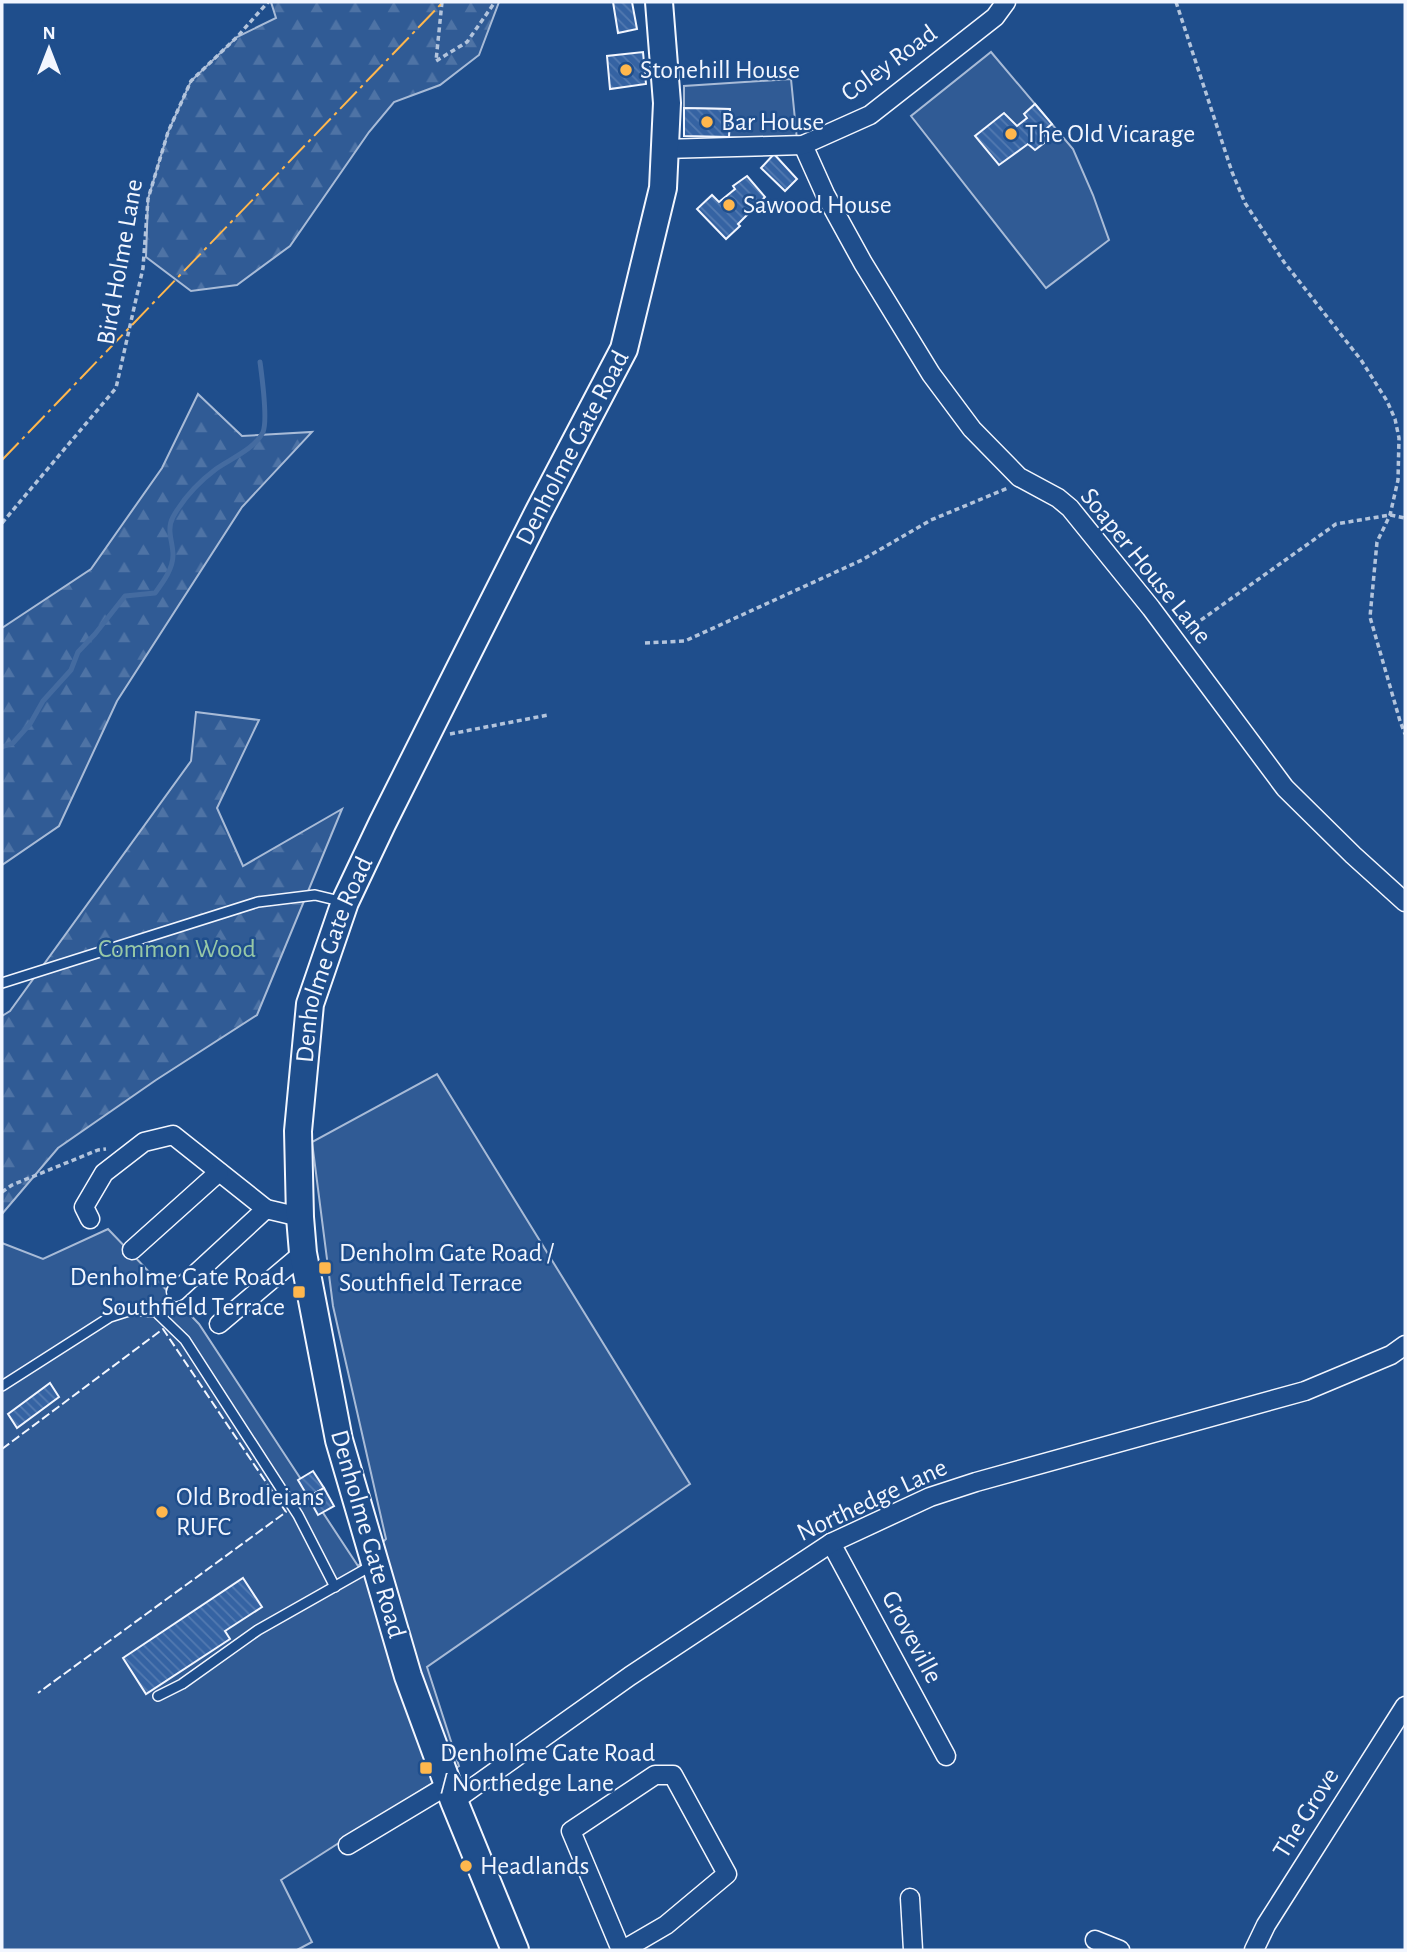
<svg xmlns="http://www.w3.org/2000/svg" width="1407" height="1952" font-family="'Alegreya Sans',sans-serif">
  <defs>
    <pattern id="forest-firs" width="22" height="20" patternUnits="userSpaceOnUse" patternTransform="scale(1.75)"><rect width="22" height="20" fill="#305b95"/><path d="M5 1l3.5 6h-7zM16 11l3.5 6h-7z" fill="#4e73a5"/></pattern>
    <pattern id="building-back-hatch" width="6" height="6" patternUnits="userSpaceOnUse" patternTransform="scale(1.75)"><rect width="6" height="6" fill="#3563a3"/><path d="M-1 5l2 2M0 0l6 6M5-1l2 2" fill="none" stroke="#537ab1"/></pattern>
  </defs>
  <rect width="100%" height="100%" fill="#1f4e8c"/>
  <g fill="url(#forest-firs)" stroke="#a8bbd7" stroke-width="2">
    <polygon points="271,2 499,2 479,55 440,85 394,102 369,132 290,246 237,285 191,291 146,257 148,199 168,132 191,81 237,37 276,18"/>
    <polygon points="198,394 242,436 312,432 242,507 117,701 59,826 2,865 2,628 91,569 162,468"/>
    <polygon points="196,712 259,720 217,808 243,866 342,809 257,1015 156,1080 58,1148 2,1214 2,1016 10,1011 191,761"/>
  </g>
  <g fill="#305b95" stroke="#a8bbd7" stroke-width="2">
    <polygon points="991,52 1073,149 1093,195 1109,240 1046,288 911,116"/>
    <polygon points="791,79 797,140 729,137 730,109 684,108 684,86"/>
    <polygon points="437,1074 690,1484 427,1667 459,1766 281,1880 312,1942 297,1950 2,1950 2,1243 43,1259 108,1229 199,1324 358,1566 386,1539 333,1306 312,1142"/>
  </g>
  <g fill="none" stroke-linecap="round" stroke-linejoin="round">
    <path stroke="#446ba0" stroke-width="5" d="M2,747L13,743L30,724L43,701L71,670L78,652L95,634L125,596L155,593C163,582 173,569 173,555C173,542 166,530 173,517C183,499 200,481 216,469C230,459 255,449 263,432C268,420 262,377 260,362"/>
  </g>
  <g fill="url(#building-back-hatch)" stroke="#f2f6ff" stroke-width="2">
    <polygon points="613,2 632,2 637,29 618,33"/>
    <polygon points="643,52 646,84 610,89 607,56"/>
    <polygon points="1035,104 1052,124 1042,132 1048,140 1035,150 1028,144 999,165 975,136 1004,113 1017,126 1027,118 1024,114"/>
    <polygon points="684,108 730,109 729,137 684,136"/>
    <polygon points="774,154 797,179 785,191 761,168"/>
    <polygon points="747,176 765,197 738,224 740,226 726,239 697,209 712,195 719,202 735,189 733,186"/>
    <polygon points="50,1383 59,1397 17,1428 8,1414"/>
    <polygon points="313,1471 324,1488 308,1497 298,1480"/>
    <polygon points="324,1488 334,1506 318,1515 308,1497"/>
    <polygon points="243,1578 262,1607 225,1631 230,1639 146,1694 123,1658"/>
  </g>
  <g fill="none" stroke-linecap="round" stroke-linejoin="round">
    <defs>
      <g id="service">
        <polyline points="2,983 258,902 315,895 344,902"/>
        <polyline points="2,1386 110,1317 132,1310 156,1312 185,1340 298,1515 335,1587"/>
        <polyline points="158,1696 182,1684 258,1630 371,1566"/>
      </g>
      <g id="minor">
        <polyline points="803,145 825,194 863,263 931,374 972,429 1019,477 1058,498 1070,508 1151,608 1285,788 1353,855 1405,902"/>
        <polyline points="664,149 803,145 870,115 995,17 1006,2"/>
        <polyline points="90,1219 84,1207 104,1173 144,1142 173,1135 266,1209"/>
        <polyline points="132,1250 219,1172"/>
        <polyline points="176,1292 266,1209 300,1217"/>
        <polyline points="219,1324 303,1253"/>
        <polyline points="831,1543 946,1756"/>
        <polyline points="454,1801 630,1676 831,1543 930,1497 976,1482 1305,1391 1391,1355 1405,1345"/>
        <polyline points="348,1845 448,1785"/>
        <polyline points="910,1898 913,1950"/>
        <polyline points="1095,1940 1120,1950"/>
        <polyline points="621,1950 571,1831 655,1775 673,1775 727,1874 666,1925 623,1950"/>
        <polyline points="1254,1950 1266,1925 1405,1706"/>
      </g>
      <g id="primary">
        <path id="s1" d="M515,1950L454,1801L408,1676L339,1440L303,1253L300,1217L298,1131L310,1004L345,902L382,824L461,666L539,511L624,349L663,188L667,103L659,2"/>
      </g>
    </defs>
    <use href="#service" stroke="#f2f6ff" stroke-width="12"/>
    <use href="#minor" stroke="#f2f6ff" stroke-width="21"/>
    <use href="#primary" stroke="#f2f6ff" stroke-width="30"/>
    <g stroke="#b3c4dc" stroke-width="3.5" stroke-dasharray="5 3.5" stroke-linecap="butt">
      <polyline points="442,2 436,61 467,42 495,2"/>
      <polyline points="1176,2 1232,172 1245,203 1284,262 1361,360 1387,401 1395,419 1399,438 1398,480 1390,515 1377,542 1370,617 1400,721 1405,734"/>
      <polyline points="2,523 116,388 143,268 148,199 168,132 191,81 237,37 268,2"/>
      <polyline points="1187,630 1336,524 1390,515 1405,518"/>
      <polyline points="645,643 685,641 862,560 931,520 1008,488"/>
      <polyline points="450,734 548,715"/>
      <polyline points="2,1192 12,1185 98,1150 106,1149"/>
    </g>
    <use href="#service" stroke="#1f4e8c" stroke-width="9"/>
    <use href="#minor" stroke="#1f4e8c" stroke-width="18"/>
    <use href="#primary" stroke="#1f4e8c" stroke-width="26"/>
    <polyline stroke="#f2f6ff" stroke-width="2" stroke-dasharray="9 3.5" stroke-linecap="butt" points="2,1449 163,1329 286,1512 38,1693"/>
    <polyline stroke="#ffb74d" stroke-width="2" stroke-dasharray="24 5 3.5 5" stroke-linecap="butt" points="2,460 443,2"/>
  </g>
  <g fill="#ffb74d" stroke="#1f4e8c" stroke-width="2.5">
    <circle cx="626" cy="70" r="7"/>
    <circle cx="707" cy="122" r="7"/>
    <circle cx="1011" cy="134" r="7"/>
    <circle cx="729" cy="205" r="7"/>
    <rect x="318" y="1261" width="14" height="14" rx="3.5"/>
    <rect x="292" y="1285" width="14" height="14" rx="3.5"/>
    <circle cx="162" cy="1512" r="7"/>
    <rect x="419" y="1761" width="14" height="14" rx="3.5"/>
    <circle cx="466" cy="1866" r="7"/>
  </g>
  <g text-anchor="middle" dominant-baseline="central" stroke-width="5" stroke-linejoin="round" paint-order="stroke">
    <g font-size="26" fill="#f2f6ff" stroke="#1f4e8c">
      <text transform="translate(889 63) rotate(-36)">Coley Road</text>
      <text transform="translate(120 262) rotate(-80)">Bird Holme Lane</text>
      <text stroke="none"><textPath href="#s1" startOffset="1596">Denholme Gate Road</textPath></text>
      <text transform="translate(1146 566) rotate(51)">Soaper House Lane</text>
      <text stroke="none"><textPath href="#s1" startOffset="1029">Denholme Gate Road</textPath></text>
      <text transform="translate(872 1500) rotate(-25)">Northedge Lane</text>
      <text transform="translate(368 1534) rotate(74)">Denholme Gate Road</text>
      <text transform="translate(912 1637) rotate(62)">Groveville</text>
      <text transform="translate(1306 1813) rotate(-58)">The Grove</text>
    </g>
    <g font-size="26" fill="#f2f6ff" stroke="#1f4e8c" text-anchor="start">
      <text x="640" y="70">Stonehill House</text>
      <text x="721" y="122">Bar House</text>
      <text x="1025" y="134">The Old Vicarage</text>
      <text x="743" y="205">Sawood House</text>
      <text x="339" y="1253">Denholm Gate Road /<tspan x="339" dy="30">Southfield Terrace</tspan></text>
      <text x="285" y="1277" text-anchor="end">Denholme Gate Road<tspan x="285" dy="30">Southfield Terrace</tspan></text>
      <text x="176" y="1497">Old Brodleians<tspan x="176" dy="30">RUFC</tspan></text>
      <text x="440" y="1753">Denholme Gate Road<tspan x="440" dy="30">/ Northedge Lane</tspan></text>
      <text x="480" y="1866">Headlands</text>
    </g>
    <g font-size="26" fill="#97c8a6" stroke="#1f4e8c">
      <text x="177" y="949">Common Wood</text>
    </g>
  </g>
  <rect width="1407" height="1952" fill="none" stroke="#f2f6ff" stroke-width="7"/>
  <g transform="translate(49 49)" stroke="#1f4e8c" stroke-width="5" paint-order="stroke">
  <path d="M0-5L12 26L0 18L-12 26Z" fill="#f2f6ff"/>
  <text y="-10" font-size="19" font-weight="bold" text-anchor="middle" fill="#f2f6ff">N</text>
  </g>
</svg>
